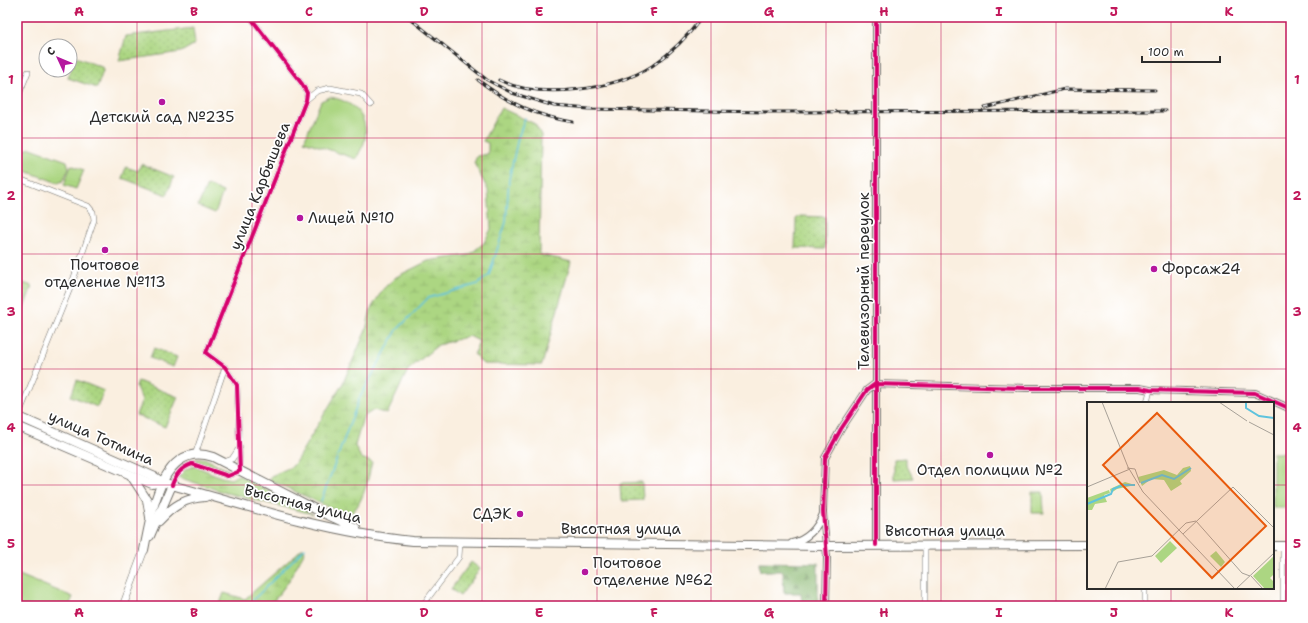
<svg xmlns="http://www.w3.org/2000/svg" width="1308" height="623" font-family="'Shantell Sans',sans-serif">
  <defs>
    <pattern id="grass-tufts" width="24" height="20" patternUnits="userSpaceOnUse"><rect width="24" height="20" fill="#acd682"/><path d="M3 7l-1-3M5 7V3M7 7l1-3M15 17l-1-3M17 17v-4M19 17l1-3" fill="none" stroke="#94b870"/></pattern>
    <pattern id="forest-firs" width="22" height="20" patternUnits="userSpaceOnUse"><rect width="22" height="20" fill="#89b770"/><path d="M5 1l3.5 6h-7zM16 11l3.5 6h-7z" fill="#70955c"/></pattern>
    <pattern id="wetland-marsh" width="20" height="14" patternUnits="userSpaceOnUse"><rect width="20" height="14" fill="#acd682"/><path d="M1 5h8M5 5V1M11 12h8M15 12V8" fill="none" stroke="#94b870"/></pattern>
    <pattern id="park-dots" width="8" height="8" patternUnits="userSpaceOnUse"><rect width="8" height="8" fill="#acd682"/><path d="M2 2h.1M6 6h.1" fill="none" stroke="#94b870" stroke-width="1.8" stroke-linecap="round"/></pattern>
  </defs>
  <rect width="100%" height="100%" fill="#fff"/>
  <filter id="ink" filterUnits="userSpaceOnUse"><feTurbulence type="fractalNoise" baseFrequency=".025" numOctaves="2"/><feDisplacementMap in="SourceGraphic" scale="8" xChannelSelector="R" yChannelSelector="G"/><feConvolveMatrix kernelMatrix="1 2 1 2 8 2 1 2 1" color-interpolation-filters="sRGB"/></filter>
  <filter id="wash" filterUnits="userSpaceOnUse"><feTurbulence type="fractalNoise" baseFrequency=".012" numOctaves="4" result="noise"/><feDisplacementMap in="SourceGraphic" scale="16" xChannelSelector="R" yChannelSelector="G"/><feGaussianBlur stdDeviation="0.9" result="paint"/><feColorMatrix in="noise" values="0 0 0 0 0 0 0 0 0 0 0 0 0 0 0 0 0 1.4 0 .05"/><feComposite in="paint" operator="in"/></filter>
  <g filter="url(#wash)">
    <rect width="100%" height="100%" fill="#faefe0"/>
    <g fill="url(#grass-tufts)" stroke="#6c8056">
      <path d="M204,458L230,471C213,478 195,444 173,474H171C182,463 188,460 204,458Z"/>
      <polygon points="195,466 221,477 231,479 238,475 313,514 226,493 178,477 186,469"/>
    </g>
    <polygon fill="url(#forest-firs)" stroke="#5a714e" points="759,562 818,563 818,606 802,606 801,593 784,593 783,571 760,571"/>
    <g fill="url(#wetland-marsh)" stroke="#6c8056">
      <path d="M501,108L535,124L541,135L539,254L571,262L542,365L483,364L474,354L479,341L469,336L438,345L408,370L387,414L374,410L363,417L355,446L361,458L372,462C368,479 363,506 348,516L270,480L271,476L293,466L343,383L366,330L371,309L383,289L396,277L428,261L469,255L484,243L491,229L488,190L474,163L477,156L488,154V143L483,141Z"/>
      <polygon points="303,548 305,551 288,582 270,606 219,606 224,593 245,599"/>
    </g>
    <g fill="url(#park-dots)" stroke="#6c8056">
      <polygon points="193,28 195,44 181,52 119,61 126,36"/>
      <polygon points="76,57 104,68 97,88 68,78"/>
      <polygon points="141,164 174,177 167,195 122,178 126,167 138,171"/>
      <polygon points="800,216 825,217 825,249 795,248 796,219"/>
      <polygon points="17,281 32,286 19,322 17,321"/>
      <polygon points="154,348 177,357 173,367 150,358"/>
      <polygon points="77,380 104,391 97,407 71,396"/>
      <polygon points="138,381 178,397 165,427 136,415 142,400 136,387"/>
      <polygon points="906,458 906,464 913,478 894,479 894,459"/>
      <polygon points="642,482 643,500 621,501 620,483"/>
      <polygon points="471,562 480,569 460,596 451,589"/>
    </g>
    <g fill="#acd682" stroke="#6c8056">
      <path d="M330,97C352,101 368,114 365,139C364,145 359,153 356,159L304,141L321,101Z"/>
      <path d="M31,148L67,161L69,168L63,181L58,183L23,170C17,164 23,157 25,150Z"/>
      <polygon points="71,165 84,170 76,189 64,185"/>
      <polygon points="207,185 223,192 215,213 198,206"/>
      <rect x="1273" y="453" width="14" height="55"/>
      <polygon points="1032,492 1043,492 1044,513 1032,513"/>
      <polygon points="17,574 73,597 69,606 17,606"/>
    </g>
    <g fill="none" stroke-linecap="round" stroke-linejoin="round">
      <g stroke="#5fc3dd" stroke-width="1.5">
        <polyline points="321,501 359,399 397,330 428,298 478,284 489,275 506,222 509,179 518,138 525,118"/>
        <polyline points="247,606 305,548"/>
      </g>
    </g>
  </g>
  <g filter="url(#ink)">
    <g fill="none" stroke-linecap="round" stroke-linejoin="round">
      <defs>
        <g id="minor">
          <polyline points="17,99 28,72"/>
          <polyline points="306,100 317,91 330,88 361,94 371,105"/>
          <polyline points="17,178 88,206 93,212 94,220 71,286 17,419"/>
          <polyline points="1147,403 1150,390"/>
          <polyline points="195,455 225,367"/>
          <polyline points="224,462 232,459 240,447"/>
          <path d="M172,485C176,474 181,468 192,464L228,476L240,471L237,385L225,367L206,353L306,100L307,93L302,84L250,17"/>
          <polyline points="1145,588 1145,606"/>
          <polyline points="422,606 459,557 460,542"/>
          <polyline points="925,606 925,545"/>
          <polyline points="1283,606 1283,546"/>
        </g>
        <g id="tertiary">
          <path d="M792,543C808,539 817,529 823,514"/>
          <polyline points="876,545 876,17"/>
          <polyline points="826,606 827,557 823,512 825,458 841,429 867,390 875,384 1026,388 1140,388 1150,390 1255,393 1291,409"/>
        </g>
        <polyline id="secondary" points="123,606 144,550"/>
        <g id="primary">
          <polyline points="17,416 155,477 162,482"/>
          <path d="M17,426L152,484L162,482L172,485C248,507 333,533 413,541L826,546L1088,545"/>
          <polyline points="132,477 147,500 150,517"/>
          <path d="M159,521C173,506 185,498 205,497"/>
          <polyline points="150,536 172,485"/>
          <polyline points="1273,546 1291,546"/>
          <path d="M144,550C151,516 161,439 213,457L315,509L356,528"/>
        </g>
      </defs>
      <use href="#minor" stroke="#73706a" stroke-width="6"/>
      <use href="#tertiary" stroke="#73706a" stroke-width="8"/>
      <use href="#secondary" stroke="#73706a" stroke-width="8"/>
      <use href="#primary" stroke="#73706a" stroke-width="10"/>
      <use href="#minor" stroke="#fff" stroke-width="5"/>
      <use href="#tertiary" stroke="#fff" stroke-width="6"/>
      <use href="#secondary" stroke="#fff" stroke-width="7"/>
      <use href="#primary" stroke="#fff" stroke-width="8"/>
      <defs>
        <g id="rail">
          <polyline points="408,17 487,80 512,93 554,106 589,109 768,112 1165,111"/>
          <path d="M478,80C508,103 536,116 573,122"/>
          <path d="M499,80C539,100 615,90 652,66C671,53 689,35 702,17"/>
          <polyline points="985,108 1065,89 1155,90"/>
        </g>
      </defs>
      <use href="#rail" stroke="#2b2b2b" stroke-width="3"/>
      <use href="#rail" stroke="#fff" stroke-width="1.5" stroke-dasharray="4.5" stroke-linecap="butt"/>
      <defs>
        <g id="cycleway">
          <path d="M172,485C176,474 181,468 192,464L228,476L240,471L237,385L225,367L206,353L306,100L307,93L302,84L250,17"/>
          <polyline points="876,545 876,17"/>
          <polyline points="826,606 827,557 823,512 825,458 841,429 867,390 875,384 1026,388 1140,388 1150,390 1255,393 1291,409"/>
        </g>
      </defs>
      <use href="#cycleway" stroke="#fff" stroke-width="6"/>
      <use href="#cycleway" stroke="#d6006c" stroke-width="4"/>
    </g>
  </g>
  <path fill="none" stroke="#c2185b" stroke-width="1" stroke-opacity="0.55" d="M137,17V606M252,17V606M367,17V606M482,17V606M597,17V606M711,17V606M826,17V606M941,17V606M1056,17V606M1171,17V403M17,138H1291M17,254H1291M17,369H1291M17,485H1088M1273,485H1291M1171,588V606"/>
  <g fill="#b5179e" stroke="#fff" stroke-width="1.5">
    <circle cx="162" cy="102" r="4"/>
    <circle cx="300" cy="218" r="4"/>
    <circle cx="105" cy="250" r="4"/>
    <circle cx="1154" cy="269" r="4"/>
    <circle cx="990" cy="455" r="4"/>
    <circle cx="520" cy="514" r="4"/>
    <circle cx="585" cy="572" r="4"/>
  </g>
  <g text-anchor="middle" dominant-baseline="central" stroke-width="3.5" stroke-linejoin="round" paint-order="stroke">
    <g font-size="15" fill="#2b2b2b" stroke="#fff">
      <text x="162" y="117">Детский сад №235</text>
      <text x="308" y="218" text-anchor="start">Лицей №10</text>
      <text x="105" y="265">Почтовое<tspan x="105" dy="17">отделение №113</tspan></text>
      <text x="1162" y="269" text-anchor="start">Форсаж24</text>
      <text x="990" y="470">Отдел полиции №2</text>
      <text x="512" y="514" text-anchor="end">СДЭК</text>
      <text x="593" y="563" text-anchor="start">Почтовое<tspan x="593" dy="17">отделение №62</tspan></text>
    </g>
    <g font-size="15" fill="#2b2b2b" stroke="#fff">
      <text transform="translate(260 186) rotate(-68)">улица Карбышева</text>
      <text transform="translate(864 281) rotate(-90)">Телевизорный переулок</text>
      <text transform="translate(101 438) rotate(24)">улица Тотмина</text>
      <text transform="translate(303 504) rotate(14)">Высотная улица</text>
      <text x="621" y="529">Высотная улица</text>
      <text x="945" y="531">Высотная улица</text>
    </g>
  </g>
  <g transform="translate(1087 402)">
    <rect width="187" height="187" fill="#faefe0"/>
    <path d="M103,64L104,69L93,79L95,82L84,89L77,78L64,77L55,84L51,75L77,68L90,73L96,66ZM38,80L48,83L30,87L24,91L23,87ZM22,88L23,91L17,93L20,100L8,102L5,108H0V96Z" fill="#acd682"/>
    <path d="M83,139L90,146L74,161L68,154ZM187,154V172L183,176L187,180V186L178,187L166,174Z" fill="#acd682"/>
    <path d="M129,149L138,160L134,165L123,154Z" fill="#acd682"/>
    <path fill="none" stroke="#5fc3dd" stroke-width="2" d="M159,0V6L172,14L187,16M54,81L75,73L87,77L104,66M0,102L24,92L26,87L36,83H48"/>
    <path fill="none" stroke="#a7a198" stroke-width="1" d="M15,0L41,65L56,90L148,187M132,0L160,19M162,20L187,33M40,66L48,67L53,81M0,85L43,67M96,132L146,85L187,126M164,174L176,187M18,187L31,160L65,154L99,121L109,119L155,171L163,174M149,187L187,151"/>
    <path fill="#e8590c" fill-opacity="0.15" stroke="#e8590c" stroke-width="2" d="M70,11L179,124L125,176L16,63Z"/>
    <rect width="187" height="187" fill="none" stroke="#2b2b2b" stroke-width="2"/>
  </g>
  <rect width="1308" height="623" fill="none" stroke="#fff" stroke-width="44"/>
  <g transform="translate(58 58) rotate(314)"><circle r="19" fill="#ffffff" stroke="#aaaaaa"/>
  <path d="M0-3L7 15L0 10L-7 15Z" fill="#b5179e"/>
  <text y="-6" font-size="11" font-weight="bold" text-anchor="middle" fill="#2b2b2b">С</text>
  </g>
  <path d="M1142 56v6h78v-6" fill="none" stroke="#2b2b2b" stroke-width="2"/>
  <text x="1148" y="56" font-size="12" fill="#2b2b2b" stroke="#ffffff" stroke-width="3" paint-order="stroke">100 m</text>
  <rect x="22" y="22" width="1264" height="579" fill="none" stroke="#c2185b" stroke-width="1.5"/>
  <g font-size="13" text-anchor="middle" font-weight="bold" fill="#c2185b">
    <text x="79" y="16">A</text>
    <text x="194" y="16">B</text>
    <text x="309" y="16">C</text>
    <text x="424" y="16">D</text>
    <text x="539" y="16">E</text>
    <text x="654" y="16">F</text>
    <text x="769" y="16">G</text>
    <text x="884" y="16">H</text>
    <text x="999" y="16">I</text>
    <text x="1114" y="16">J</text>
    <text x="1229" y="16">K</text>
    <text x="11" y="84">1</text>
    <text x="1297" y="84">1</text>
    <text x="11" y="200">2</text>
    <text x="1297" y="200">2</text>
    <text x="11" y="316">3</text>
    <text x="1297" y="316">3</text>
    <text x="11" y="432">4</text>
    <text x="1297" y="432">4</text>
    <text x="11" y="548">5</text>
    <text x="1297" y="548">5</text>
    <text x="79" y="617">A</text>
    <text x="194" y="617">B</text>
    <text x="309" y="617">C</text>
    <text x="424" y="617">D</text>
    <text x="539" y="617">E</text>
    <text x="654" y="617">F</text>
    <text x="769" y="617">G</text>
    <text x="884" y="617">H</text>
    <text x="999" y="617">I</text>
    <text x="1114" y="617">J</text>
    <text x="1229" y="617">K</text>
  </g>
</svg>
